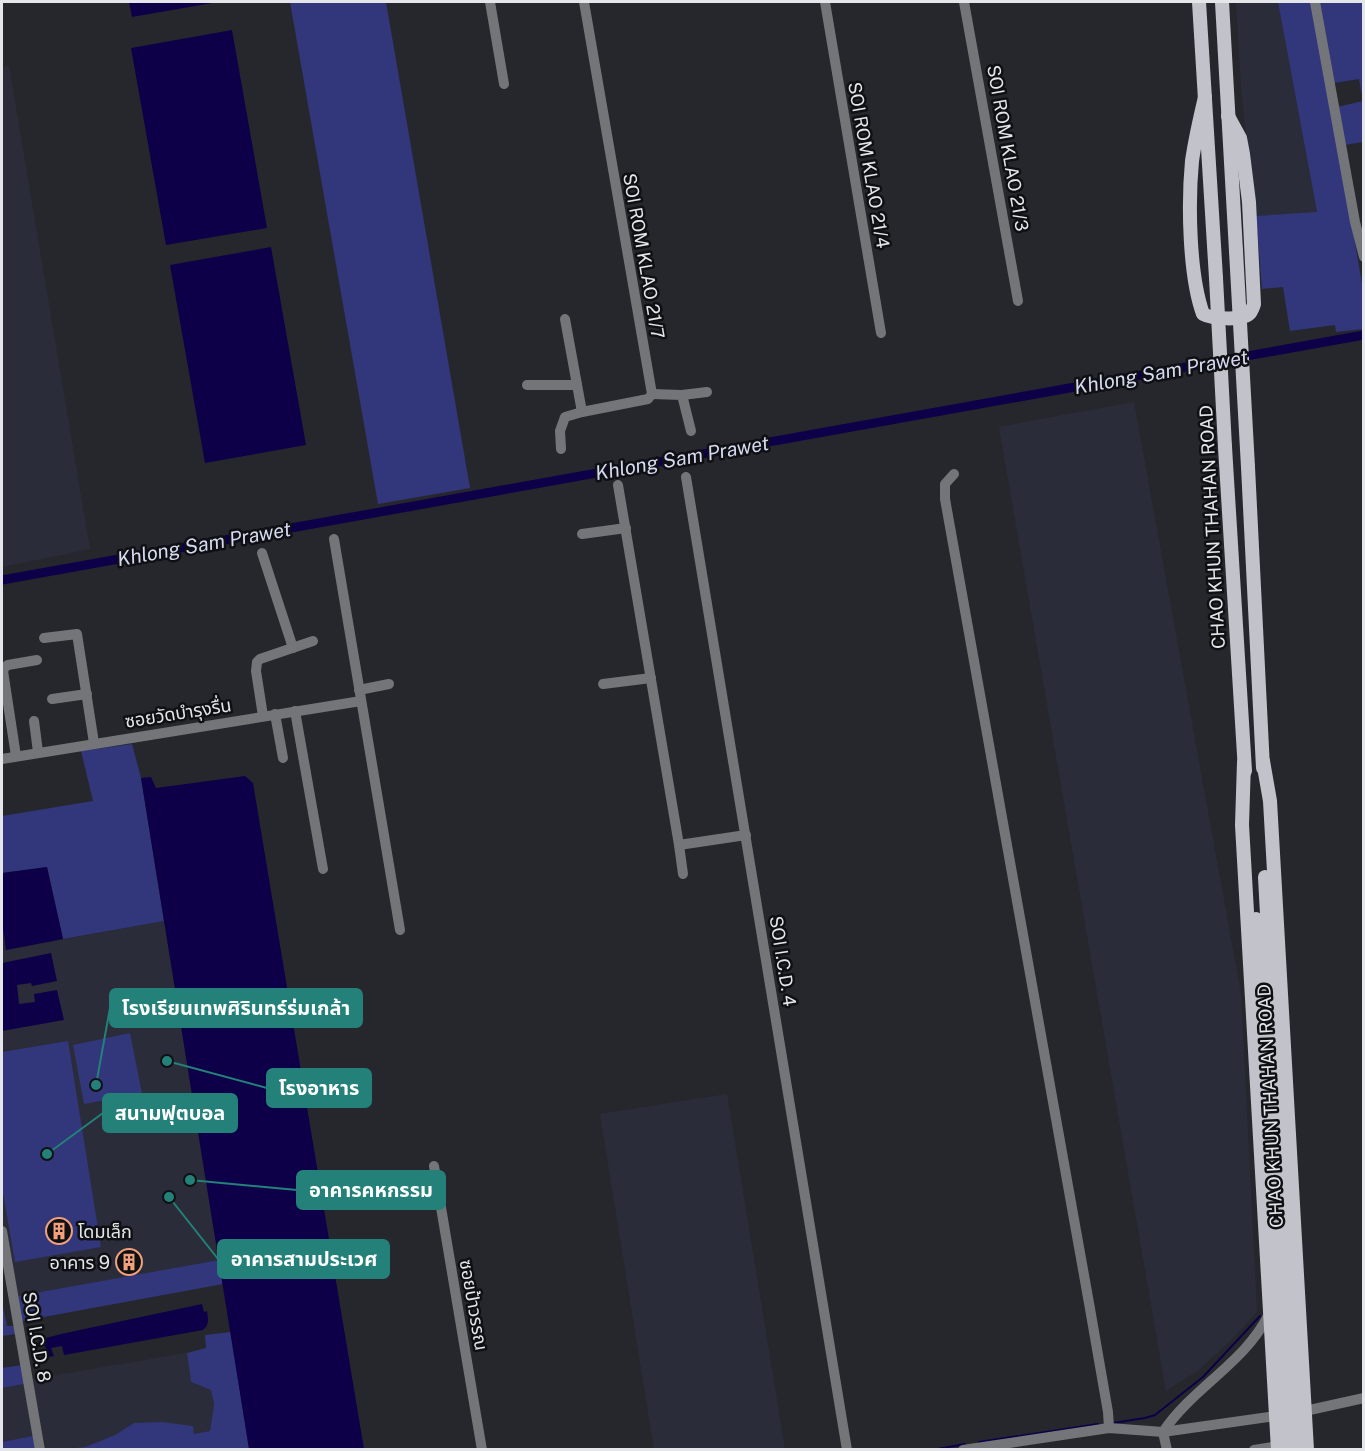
<svg xmlns="http://www.w3.org/2000/svg" width="1365" height="1451" font-family="'Public Sans','Noto Sans Thai',sans-serif">
  <rect width="100%" height="100%" fill="#26272d"/>
  <g fill="#2a2d39">
    <polygon points="1236,2 1278,2 1317,213 1256,216 1242,98"/>
    <polygon points="9,66 90,549 2,567 2,67"/>
    <polygon points="1134,402 1241,994 1257,1312 1230,1341 1200,1369 1166,1391 999,427"/>
    <polygon points="164,921 219,1260 15,1297 2,1219 2,951"/>
    <polygon points="727,1094 785,1449 654,1449 600,1114"/>
    <polygon points="187,1353 191,1382 211,1390 214,1404 210,1431 194,1435 193,1426 134,1423 115,1435 85,1447 46,1449 32,1379"/>
    <polygon points="24,1384 33,1436 2,1442 2,1388"/>
  </g>
  <g fill="#32367b">
    <polygon points="290,2 386,2 470,488 378,504"/>
    <polygon points="1278,2 1313,2 1363,289 1363,329 1336,332 1335,325 1290,331 1283,287 1262,289 1256,216 1317,212"/>
    <polygon points="1319,2 1363,2 1363,142 1345,145 1337,107 1363,101 1359,79 1334,83"/>
    <polygon points="132,744 141,778 164,921 63,939 47,867 2,873 2,816 93,801 81,751"/>
    <polygon points="130,1033 143,1099 117,1103 116,1098 84,1104 73,1045"/>
    <polygon points="68,1041 101,1247 15,1262 2,1187 2,1052"/>
    <polygon points="219,1260 223,1284 22,1321 18,1296"/>
    <polygon points="2,1302 7,1326 15,1326 16,1334 2,1336"/>
    <polygon points="231,1332 249,1449 65,1449 85,1447 115,1435 134,1423 162,1422 193,1426 194,1434 210,1431 214,1404 211,1390 191,1382 187,1353 206,1348 205,1335"/>
    <polygon points="22,1365 24,1384 2,1388 2,1368"/>
    <polygon points="33,1436 36,1449 2,1450 2,1442"/>
  </g>
  <g fill="#0e0048">
    <polygon points="129,2 218,2 132,17"/>
    <polygon points="232,30 267,228 166,245 131,48"/>
    <polygon points="271,247 306,445 205,463 170,265"/>
    <polygon points="245,776 253,783 364,1449 249,1449 141,778 151,777 156,788"/>
    <polygon points="47,867 63,939 6,950 2,921 2,873"/>
    <polygon points="51,953 57,981 32,986 31,983 17,985 19,1004 35,1002 34,994 57,990 64,1020 2,1031 2,963"/>
    <path d="M202,1304L204,1312L207,1311C208,1319 210,1324 203,1330L64,1355L62,1346L51,1348L54,1356L49,1357L44,1343L46,1338L61,1334Z"/>
  </g>
  <g fill="none" stroke-linecap="round" stroke-linejoin="round">
    <g stroke="#0e0048" stroke-width="2">
      <polyline points="1113,1423 1145,1418 1155,1415 1203,1377 1260,1316"/>
      <polyline points="979,1442 1098,1424"/>
      <polyline points="932,1450 965,1444"/>
    </g>
    <polyline stroke="#0e0048" stroke-width="9" points="2,580 1364,335"/>
    <g stroke="#747578" stroke-width="10">
      <polyline points="490,2 504,84"/>
      <polyline points="825,2 881,333"/>
      <polyline points="964,2 1018,301"/>
      <polyline points="1315,2 1355,222 1364,257"/>
      <polyline points="565,319 582,412"/>
      <polyline points="527,385 577,385"/>
      <polyline points="652,394 682,395 691,431"/>
      <polyline points="682,395 707,392"/>
      <polyline points="561,449 560,431 565,417 582,412 648,399 652,394 584,2"/>
      <polyline points="954,474 945,484 945,499 1089,1303 1108,1412 1109,1428"/>
      <polyline points="686,477 847,1450"/>
      <polyline points="618,485 679,845 746,835"/>
      <polyline points="582,534 626,528"/>
      <polyline points="334,539 400,930"/>
      <polyline points="262,553 293,648"/>
      <polyline points="44,638 77,634 94,743"/>
      <polyline points="603,684 651,678"/>
      <polyline points="359,690 389,684"/>
      <polyline points="52,699 87,694"/>
      <polyline points="295,711 323,869"/>
      <polyline points="275,714 283,758"/>
      <polyline points="263,716 256,671 257,662 260,659 313,641"/>
      <polyline points="34,721 38,752"/>
      <polyline points="16,756 3,671 5,667 8,665 37,660"/>
      <polyline points="2,759 361,701"/>
      <polyline points="679,845 683,874"/>
      <polyline points="434,1166 482,1450"/>
      <polyline points="2,1231 40,1450"/>
      <polyline points="1305,1411 1364,1398"/>
      <polyline points="963,1450 1109,1428 1163,1432 1276,1416"/>
      <path d="M1167,1450L1163,1432C1193,1387 1245,1363 1269,1314"/>
      <polyline points="1254,1450 1278,1446"/>
    </g>
    <g stroke="#c2c3ca" stroke-width="14">
      <polyline points="1199,2 1216,278"/>
      <polyline points="1222,2 1236,251"/>
      <path d="M1205,97C1200,118 1195,140 1192,161C1188,203 1189,275 1203,314C1212,319 1243,321 1250,313C1251,312 1254,305 1254,304L1249,202L1243,154L1240,138L1228,116"/>
      <polyline points="1225,447 1245,771"/>
      <polyline points="1248,467 1263,768"/>
      <polyline points="1263,761 1270,801 1307,1450"/>
      <polyline points="1244,762 1242,825 1278,1450"/>
      <polyline points="1265,877 1276,1082"/>
      <polyline points="1256,919 1265,1073"/>
    </g>
    <g stroke="#c2c3ca" stroke-width="14">
      <polyline points="1236,251 1248,467"/>
      <polyline points="1216,278 1225,447"/>
      <polyline points="1276,1082 1297,1450"/>
      <polyline points="1266,1083 1287,1450"/>
    </g>
  </g>
  <defs>
    <symbol id="building-ring" viewBox="-11 -11 22 22"><circle r="9.5" fill="#0f1013" stroke="#f1a17b" stroke-width="1.5"/><path d="M-4-6H4V6H1V3H-1V6H-4ZM-2.5-4.3h1.7v1.8h-1.7ZM.8-4.3h1.7v1.8H.8ZM-2.5-1h1.7V.8h-1.7ZM.8-1h1.7V.8H.8Z" fill="#f1a17b"/></symbol>
  </defs>
  <g fill-rule="evenodd">
    <use href="#building-ring" x="44" y="1216" width="30" height="30"/>
    <use href="#building-ring" x="114" y="1247" width="30" height="30"/>
  </g>
  <g text-anchor="middle" dominant-baseline="central" stroke-width="5" stroke-linejoin="round" paint-order="stroke">
    <g font-size="18" fill="#e5e6ea" stroke="#0f1013">
      <text transform="translate(1008 148) rotate(80)">SOI ROM KLAO 21/3</text>
      <text transform="translate(869 165) rotate(80)">SOI ROM KLAO 21/4</text>
      <text transform="translate(644 256) rotate(80)">SOI ROM KLAO 21/7</text>
      <text transform="translate(1212 527) rotate(-93)">CHAO KHUN THAHAN ROAD</text>
      <text transform="translate(178 713) rotate(-9)">ซอยวัดบำรุงรื่น</text>
      <text transform="translate(783 961) rotate(81)">SOI I.C.D. 4</text>
      <text transform="translate(1270 1106) rotate(-93)">CHAO KHUN THAHAN ROAD</text>
      <text transform="translate(474 1305) rotate(80)">ซอยป้าวรรณ</text>
      <text transform="translate(37 1337) rotate(80)">SOI I.C.D. 8</text>
    </g>
    <g font-size="18" fill="#e5e6ea" stroke="#0f1013" text-anchor="start">
      <text x="78" y="1231">โดมเล็ก</text>
      <text x="110" y="1262" text-anchor="end">อาคาร 9</text>
    </g>
    <g font-size="20" font-style="italic" fill="#d6daf0" stroke="#0f1013">
      <text transform="translate(1161 372) rotate(-10)">Khlong Sam Prawet</text>
      <text transform="translate(682 458) rotate(-10)">Khlong Sam Prawet</text>
      <text transform="translate(204 544) rotate(-10)">Khlong Sam Prawet</text>
    </g>
  </g>
  <path fill="none" stroke="#24817a" stroke-width="2" d="M96 1085L110 1008M167 1061L267 1088M47 1154L103 1113M190 1180L297 1190M169 1197L218 1259"/>
  <g fill="#24817a" stroke="#0f1013" stroke-width="2">
    <circle cx="96" cy="1085" r="6"/>
    <circle cx="167" cy="1061" r="6"/>
    <circle cx="47" cy="1154" r="6"/>
    <circle cx="190" cy="1180" r="6"/>
    <circle cx="169" cy="1197" r="6"/>
  </g>
  <g fill="#24817a" stroke="#24817a" stroke-width="2">
    <rect x="110" y="989" width="252" height="38" rx="6"/>
    <rect x="267" y="1069" width="104" height="38" rx="6"/>
    <rect x="103" y="1094" width="134" height="38" rx="6"/>
    <rect x="297" y="1171" width="148" height="38" rx="6"/>
    <rect x="218" y="1240" width="171" height="38" rx="6"/>
  </g>
  <g font-size="20" text-anchor="middle" font-weight="bold" fill="#fff">
    <text x="236" y="1015">โรงเรียนเทพศิรินทร์ร่มเกล้า</text>
    <text x="319" y="1095">โรงอาหาร</text>
    <text x="170" y="1120">สนามฟุตบอล</text>
    <text x="371" y="1197">อาคารคหกรรม</text>
    <text x="304" y="1266">อาคารสามประเวศ</text>
  </g>
  <rect width="1365" height="1451" fill="none" stroke="#e5e6ea" stroke-width="6"/>
</svg>
